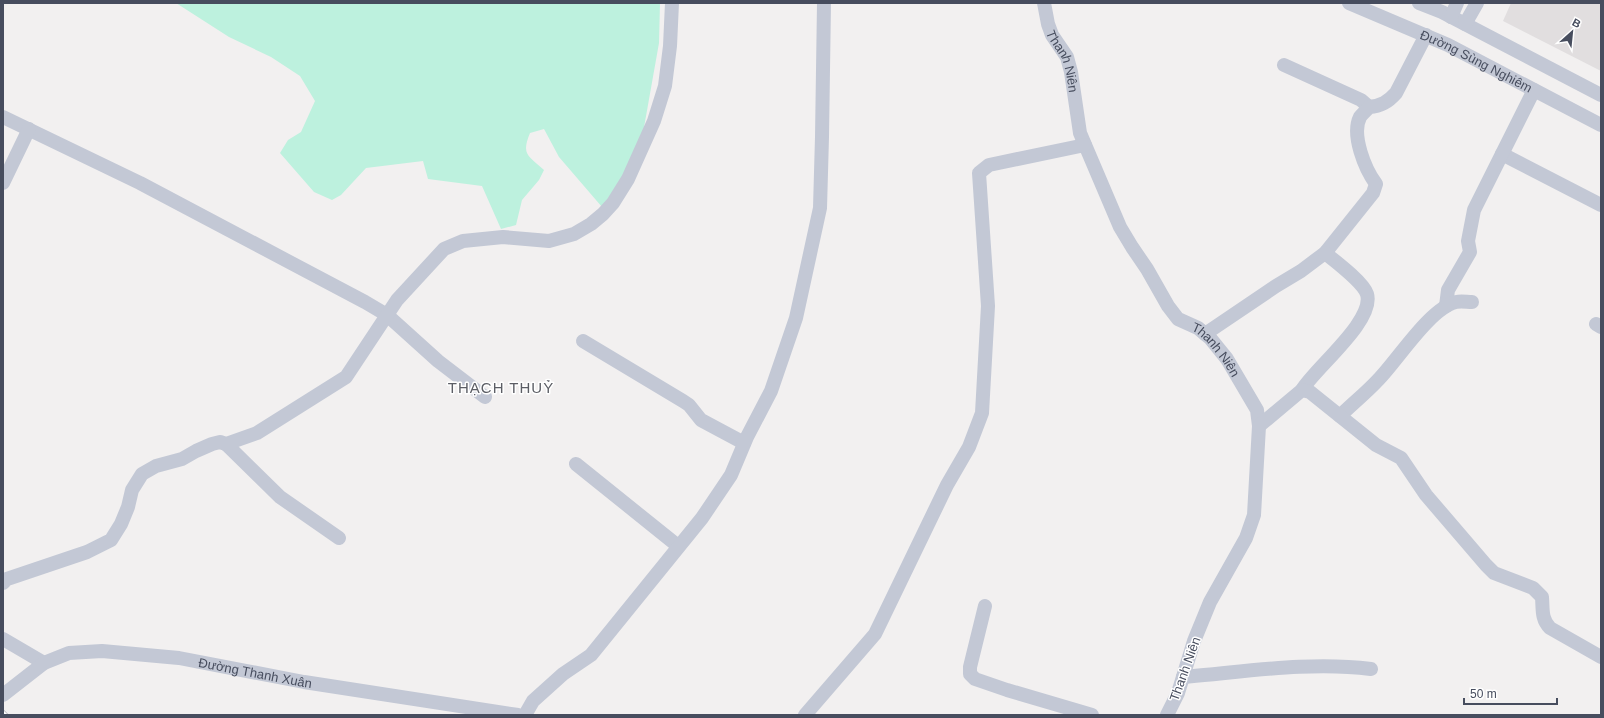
<svg xmlns="http://www.w3.org/2000/svg" width="1604" height="718" font-family="Helvetica,sans-serif">
  <rect width="100%" height="100%" fill="#f2f0f0"/>
  <polygon fill="#e1dedf" points="1511,3 1601,3 1601,71 1503,21"/>
  <path fill="#bdf1de" d="M176,3H660L659,43L643,133L624,177L602,207L559,157L544,129L530,133C521,155 528,155 544,170L539,180L522,200L516,225L501,229L482,186L428,179L423,161L366,168L341,195L332,200L314,192L280,153L288,140L301,132L315,101L300,76L271,57L229,37Z"/>
  <g fill="none" stroke-linecap="round" stroke-linejoin="round">
    <g stroke="#c3c8d5" stroke-width="14">
      <path id="s1" d="M1044,3L1048,24L1052,35L1067,57L1071,72L1080,133L1120,227L1132,247L1147,269L1168,306L1178,319L1198,328L1210,338L1227,359L1257,410L1259,426L1254,515L1246,538L1210,602L1194,641L1178,693L1167,715"/>
      <path id="s2" d="M1349,3L1448,45L1601,125"/>
      <polyline points="1419,3 1442,12 1601,95"/>
      <polyline points="1451,17 1457,3"/>
      <polyline points="1465,24 1477,3"/>
      <polyline points="1284,65 1361,100 1369,107"/>
      <polyline points="3,117 140,183 365,302 387,315 438,361 485,397"/>
      <polyline points="1502,154 1601,205"/>
      <polyline points="3,183 29,129"/>
      <polyline points="1446,306 1448,290 1470,252 1468,241 1474,210 1534,90"/>
      <polyline points="1596,324 1601,327"/>
      <path d="M1205,334L1276,286L1301,271L1325,253L1373,193L1376,184C1365,169 1351,135 1360,117C1362,114 1366,111 1369,107C1381,106 1388,102 1396,93L1426,35"/>
      <polyline points="583,341 683,401 689,405 701,420 744,443"/>
      <path d="M1302,390C1315,368 1375,321 1367,294C1363,282 1335,261 1325,253"/>
      <path d="M1340,416C1352,404 1366,393 1378,380C1397,361 1430,308 1456,302C1461,301 1467,302 1472,302"/>
      <path d="M1259,426L1302,390L1310,392L1376,445L1401,458L1426,495L1486,565L1494,573L1533,588L1542,597C1543,609 1541,619 1550,628L1601,657"/>
      <polyline points="226,444 280,497 339,538"/>
      <polyline points="576,464 678,546"/>
      <polyline points="3,583 7,579 87,552 111,540 121,524 128,507 132,490 142,474 156,466 182,459 196,451 212,444 220,442 226,444 257,433 346,377 397,300 444,249 463,241 503,237 549,241 574,234 591,224 603,214 613,203 628,179 654,121 665,86 670,46 672,3"/>
      <polyline points="985,606 970,667 970,674 975,679 1007,690 1092,715"/>
      <polyline points="3,639 44,663"/>
      <path d="M1183,677C1245,672 1309,661 1371,669"/>
      <path id="s3" d="M3,695L44,663L69,653L102,651L179,658L304,682L518,715"/>
      <polyline points="525,715 533,701 563,674 591,655 702,518 731,475 747,437 771,391 796,318 820,208 822,137 824,3"/>
      <polyline points="805,715 875,634 947,485 969,447 982,413 988,306 979,173 989,165 1085,145"/>
    </g>
    <defs>
      <polyline id="rail" points="3,712 6,715"/>
    </defs>
    <use href="#rail" stroke="#b2b3bb" stroke-width="4.5"/>
    <use href="#rail" stroke="#fff" stroke-width="3" stroke-dasharray="9" stroke-linecap="butt"/>
  </g>
  <g text-anchor="middle" dominant-baseline="central" stroke-width="3" stroke-linejoin="round" paint-order="stroke">
    <g font-size="13" fill="#474d5e" stroke="#fff">
      <text stroke="none"><textPath href="#s1" startOffset="62">Thanh Niên</textPath></text>
      <text stroke="none"><textPath href="#s2" startOffset="140">Đường Sùng Nghiêm</textPath></text>
      <text stroke="none"><textPath href="#s1" startOffset="398">Thanh Niên</textPath></text>
      <text transform="translate(1185 669) rotate(-70)">Thanh Niên</text>
      <text stroke="none"><textPath href="#s3" startOffset="267">Đường Thanh Xuân</textPath></text>
    </g>
    <g font-size="15" letter-spacing="1" fill="#5c5e65" stroke="#fff">
      <text x="501" y="387">THẠCH THUỶ</text>
    </g>
  </g>
  <rect width="1604" height="718" fill="none" stroke="#474d5e" stroke-width="8"/>
  <g transform="translate(1572 32) rotate(27)" stroke="#ffffff" stroke-width="3" paint-order="stroke">
  <path d="M0-3L7 15L0 10L-7 15Z" fill="#474d5e"/>
  <text y="-6" font-size="11" font-weight="bold" text-anchor="middle" fill="#474d5e">B</text>
  </g>
  <path d="M1464 698v6h93v-6" fill="none" stroke="#474d5e" stroke-width="2"/>
  <text x="1470" y="698" font-size="12" fill="#474d5e" stroke="#ffffff" stroke-width="3" paint-order="stroke">50 m</text>
</svg>
